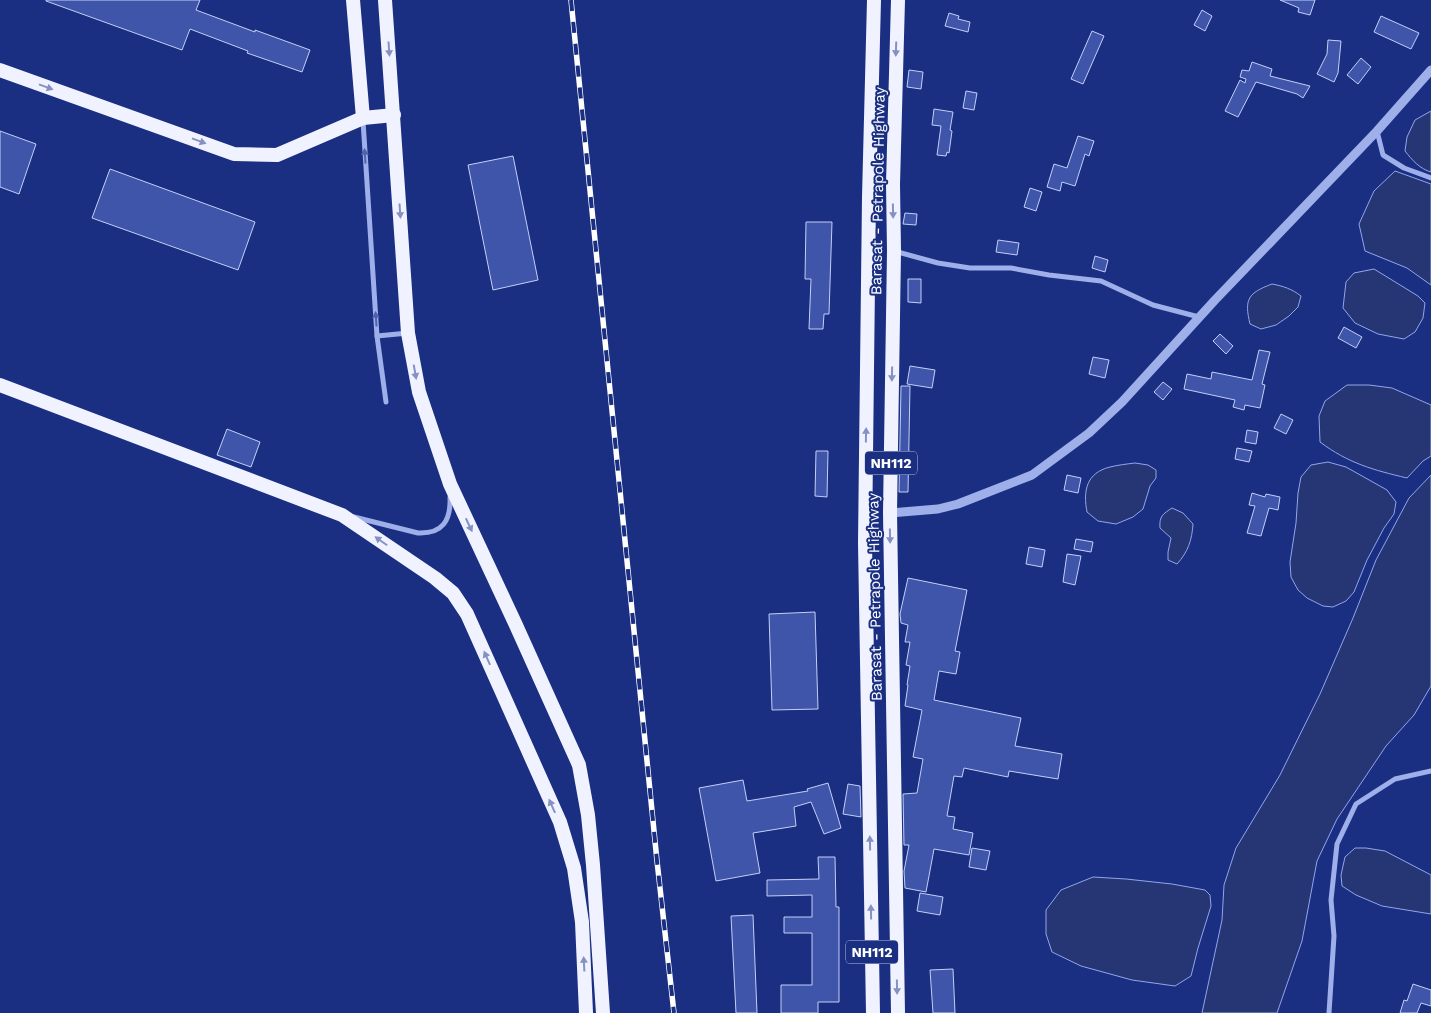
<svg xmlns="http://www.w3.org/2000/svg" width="1431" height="1013" font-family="'Work Sans',sans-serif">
  <rect width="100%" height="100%" fill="#1a2f82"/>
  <g fill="#263674" stroke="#91a6ed">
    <path d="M1431,111V172C1420,169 1412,160 1405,151L1407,137L1415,120Z"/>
    <polygon points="1395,171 1431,184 1431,285 1407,268 1365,251 1359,224 1374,191"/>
    <polygon points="1374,269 1418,296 1425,303 1423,318 1415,332 1404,339 1378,334 1355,323 1343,308 1346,282 1354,273"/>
    <path d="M1272,284C1283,286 1292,289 1301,296L1298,307L1289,316L1276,325L1261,329L1250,324C1244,299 1248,293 1272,284Z"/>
    <path d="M1347,385H1369L1392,388L1431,405V456L1423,461L1407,478C1373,470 1348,463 1320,442L1319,416L1325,401Z"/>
    <polygon points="1328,462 1346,467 1387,490 1396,502 1394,514 1384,528 1367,560 1354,592 1346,601 1333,607 1323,606 1307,598 1298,590 1291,577 1290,562 1296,523 1298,493 1301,477 1311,465"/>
    <path d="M1135,463L1148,465L1156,470V478L1150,486L1143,509L1133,517L1116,524L1098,521L1087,512C1083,491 1086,473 1110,467C1118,465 1127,464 1135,463Z"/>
    <polygon points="1431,475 1431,686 1414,715 1386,746 1337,819 1317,861 1302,941 1277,1013 1202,1013 1222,920 1224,885 1236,848 1280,775 1320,694 1353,618 1376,560 1409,498"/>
    <path d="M1172,508L1183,513L1193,524C1192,540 1188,552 1177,564L1168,560V552L1171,538L1160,528C1159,516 1163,514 1172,508Z"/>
    <polygon points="1355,848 1366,848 1385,851 1431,875 1431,914 1382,906 1356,895 1342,886 1341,875 1345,857"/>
    <polygon points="1093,877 1126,879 1172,884 1205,890 1210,895 1211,906 1198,948 1191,976 1175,986 1132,980 1081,966 1052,952 1046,934 1046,910 1061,890"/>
  </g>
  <g fill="#3e55aa" stroke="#c3cff8">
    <polygon points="46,0 200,0 196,10 255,32 255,30 310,50 302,72 247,53 248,51 190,29 182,50 46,1"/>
    <polygon points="1280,0 1315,0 1310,15 1298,12 1299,8"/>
    <polygon points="1202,10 1212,16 1205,31 1194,25"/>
    <polygon points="949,13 959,16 958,19 970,22 968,32 945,26"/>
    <polygon points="1381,16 1419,33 1411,49 1374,32"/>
    <polygon points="1092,31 1104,36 1083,84 1071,79"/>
    <polygon points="1328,40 1341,41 1338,73 1334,82 1317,74 1327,54"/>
    <polygon points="1361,58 1371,67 1358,84 1347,75"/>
    <polygon points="1252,62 1272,69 1270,76 1310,86 1303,98 1297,94 1256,82 1238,117 1225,111 1240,80 1245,83 1246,79 1240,77 1242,70 1249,71"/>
    <polygon points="909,70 923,72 921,89 907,87"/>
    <polygon points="966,91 977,93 974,110 963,108"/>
    <polygon points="934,109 953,112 950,130 952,131 949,153 947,152 946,156 937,155 941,126 932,125"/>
    <polygon points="0,131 36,144 19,194 0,187"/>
    <polygon points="1078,136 1094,141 1089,156 1085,154 1075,186 1062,182 1060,191 1047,187 1054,164 1067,168"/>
    <polygon points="513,156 538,280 493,290 468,165"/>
    <polygon points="110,169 255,222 238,270 92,218"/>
    <polygon points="1030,188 1042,192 1036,211 1024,207"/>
    <polygon points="905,213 917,214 916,225 903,224"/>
    <polygon points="806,222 832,222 829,314 824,314 823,329 809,329 811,279 805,279"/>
    <polygon points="998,240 1019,243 1017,255 996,252"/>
    <polygon points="1095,256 1108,260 1105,272 1092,268"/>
    <polygon points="908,279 921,279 921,303 908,302"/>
    <polygon points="1344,327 1362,337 1356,348 1338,338"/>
    <polygon points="1220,334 1233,346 1226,354 1213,341"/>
    <polygon points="1259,350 1270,352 1262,384 1265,385 1260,408 1245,405 1244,410 1233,407 1235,400 1184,389 1187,374 1211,379 1212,372 1252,380"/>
    <polygon points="1093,357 1109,360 1105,378 1089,374"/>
    <polygon points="910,366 935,370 932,388 907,384"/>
    <polygon points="1163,382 1172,389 1163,400 1154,392"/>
    <polygon points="901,386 910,386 908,492 899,492"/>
    <polygon points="1281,414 1293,420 1286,434 1274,428"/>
    <polygon points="227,429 260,442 251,467 217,455"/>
    <polygon points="1247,430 1258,432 1256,444 1245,442"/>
    <polygon points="1237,448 1252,451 1249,462 1235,459"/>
    <polygon points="816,451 828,451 827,497 815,496"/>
    <polygon points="1067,475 1081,478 1078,493 1064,490"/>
    <polygon points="1252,493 1265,497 1266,494 1280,497 1278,510 1269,508 1261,536 1247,533 1255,506 1249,505"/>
    <polygon points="1076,539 1093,542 1091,552 1074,549"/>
    <polygon points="1029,547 1045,550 1042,567 1026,564"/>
    <polygon points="1067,554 1081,556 1075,585 1063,582"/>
    <polygon points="908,578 967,590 955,651 960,652 956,674 939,671 934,700 1021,718 1015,746 1062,754 1058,779 1009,771 1008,777 964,768 962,777 954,776 947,816 955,817 953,829 973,833 969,855 934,849 926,892 905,888 904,871 909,845 904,845 903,794 917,793 923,759 913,757 922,710 905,706 908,685 907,685 910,666 906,665 910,642 905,642 908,625 901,623 900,614"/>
    <polygon points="815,612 818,709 772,710 769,614"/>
    <polygon points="743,780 747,801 808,791 807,789 828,783 841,828 824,834 811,802 794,807 796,826 753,833 760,873 716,881 699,788"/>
    <polygon points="848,784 860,786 861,817 843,814"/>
    <polygon points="972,848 990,851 986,870 969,867"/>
    <polygon points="818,857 835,857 836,907 839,907 839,1002 818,1002 818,1013 781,1013 781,985 812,985 812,933 784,933 784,917 812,917 812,895 767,896 767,880 819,879"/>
    <polygon points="920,893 943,897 940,915 917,911"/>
    <polygon points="753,915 757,1013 736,1013 731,916"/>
    <polygon points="953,969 955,1013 933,1013 930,970"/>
    <polygon points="1413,984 1431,990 1431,1006 1421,1003 1417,1013 1400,1013 1404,1000 1407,1001"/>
  </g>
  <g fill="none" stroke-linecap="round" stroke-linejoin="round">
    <g stroke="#9eafea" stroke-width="5">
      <polyline points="363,121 377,336 386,402"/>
      <polyline points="1377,131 1383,155 1404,168 1431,178"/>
      <polyline points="894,251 938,263 970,268 1011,268 1049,275 1101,281 1153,305 1199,317"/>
      <polyline points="377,336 408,333"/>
      <path d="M354,517L418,533C443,534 451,520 450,497"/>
      <polyline points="1329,1013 1334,936 1331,900 1337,844 1356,804 1395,779 1431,771"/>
    </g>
    <polyline stroke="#9eafea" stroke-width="9" points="890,513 938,509 958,504 1032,475 1089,433 1122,402 1215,300 1377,131 1431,70"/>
    <g stroke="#f0f3ff" stroke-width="14">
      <polyline points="353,0 363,118"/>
      <polyline points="385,0 408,333 419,392 450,484 515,623 579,765 588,815 593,865 603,1013"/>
      <polyline points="0,70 234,154 277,155 363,118 394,115"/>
      <polyline points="0,385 342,515 435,578 453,593 467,614 560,822 574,868 582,922 586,1013"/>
      <polyline points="873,1013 865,543 869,197 874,0"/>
      <polyline points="898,1013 890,513 894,251 893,184 898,0"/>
    </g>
    <defs>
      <polyline id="rail" points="571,0 657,861 674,1013"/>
    </defs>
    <use href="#rail" stroke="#fff" stroke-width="5.5"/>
    <use href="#rail" stroke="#1a2f82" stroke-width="4" stroke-dasharray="11" stroke-linecap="butt"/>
  </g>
  <defs><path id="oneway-solid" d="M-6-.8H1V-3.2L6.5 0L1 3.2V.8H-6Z" transform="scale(1.25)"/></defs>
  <g fill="#8591c0">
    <use href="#oneway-solid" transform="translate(389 49) rotate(86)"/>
    <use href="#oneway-solid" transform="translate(896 49) rotate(92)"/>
    <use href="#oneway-solid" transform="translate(46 87) rotate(20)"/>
    <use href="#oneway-solid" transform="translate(199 141) rotate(20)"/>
    <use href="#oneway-solid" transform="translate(400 211) rotate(86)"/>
    <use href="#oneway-solid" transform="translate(893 211) rotate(89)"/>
    <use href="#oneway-solid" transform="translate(415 372) rotate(80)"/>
    <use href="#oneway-solid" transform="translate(892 374) rotate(91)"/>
    <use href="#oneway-solid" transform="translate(866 435) rotate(-89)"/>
    <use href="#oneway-solid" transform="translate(469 525) rotate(65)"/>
    <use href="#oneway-solid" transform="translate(890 536) rotate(89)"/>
    <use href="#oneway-solid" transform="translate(381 541) rotate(-145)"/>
    <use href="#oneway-solid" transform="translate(487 658) rotate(-114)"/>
    <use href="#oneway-solid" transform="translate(552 806) rotate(-114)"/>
    <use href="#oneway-solid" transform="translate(870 843) rotate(-91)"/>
    <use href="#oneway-solid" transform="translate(871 912) rotate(-91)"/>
    <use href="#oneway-solid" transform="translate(584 964) rotate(-93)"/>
    <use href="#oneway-solid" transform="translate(897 987) rotate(89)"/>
  </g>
  <g fill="#4f62ac">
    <use href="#oneway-solid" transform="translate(365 156) rotate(-94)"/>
    <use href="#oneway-solid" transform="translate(376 319) rotate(-94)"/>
  </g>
  <g text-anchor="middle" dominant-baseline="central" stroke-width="4" stroke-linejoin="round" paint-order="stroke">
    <g fill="#1a2f82" stroke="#bac1da" stroke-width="1">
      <rect x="865" y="451.5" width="52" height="23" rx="4"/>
      <rect x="846" y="940.5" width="52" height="23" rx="4"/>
    </g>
    <g font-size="14" font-weight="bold" fill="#fff">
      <text x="891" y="463">NH112</text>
      <text x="872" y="952">NH112</text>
    </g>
    <g font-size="15" fill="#fff" stroke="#1a2f82">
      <text transform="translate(878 191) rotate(-89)">Barasat - Petrapole Highway</text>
      <text transform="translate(875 597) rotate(-91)">Barasat - Petrapole Highway</text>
    </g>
  </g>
</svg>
